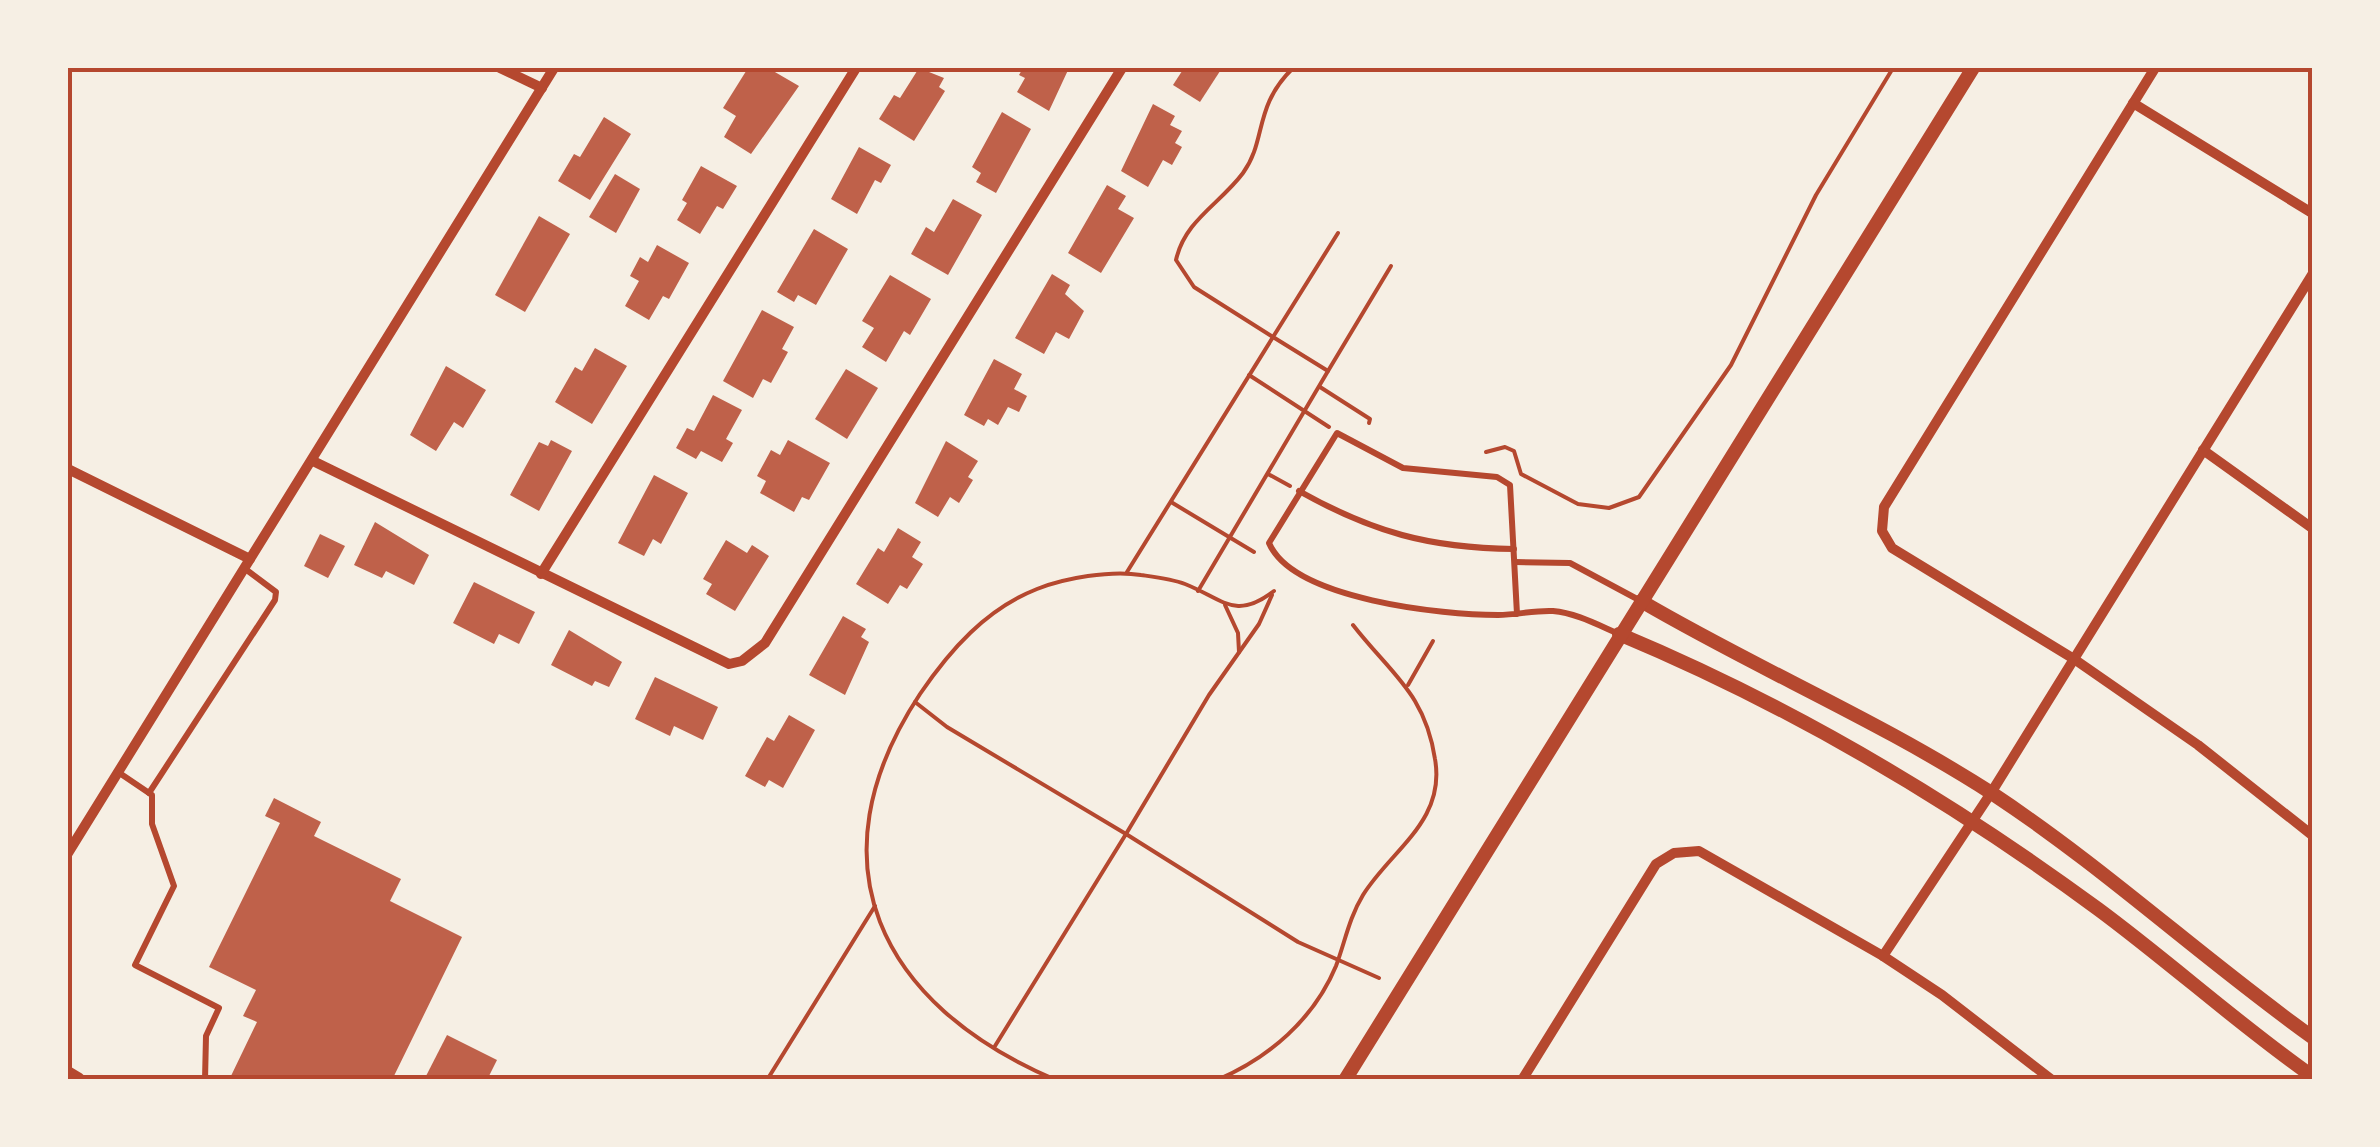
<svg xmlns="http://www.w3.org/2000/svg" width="2380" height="1147" font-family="'Source Serif 4',serif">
  <rect width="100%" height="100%" fill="#f6efe4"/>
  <g fill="#bf614a">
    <polygon points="748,68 768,68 799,86 751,154 724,137 736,116 723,108"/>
    <polygon points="919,68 944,78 939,87 945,91 914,141 879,119 894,95 900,98"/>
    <polygon points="1023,68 1069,68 1049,111 1017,92 1025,78 1019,75"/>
    <polygon points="1184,68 1222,68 1200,102 1173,85"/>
    <polygon points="1153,104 1175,116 1170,125 1182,131 1175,143 1182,147 1172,165 1163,160 1148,187 1121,171"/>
    <polygon points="1002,112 1031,129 996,193 976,182 981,173 972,167"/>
    <polygon points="604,117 631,134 590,200 558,181 574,154 580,157"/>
    <polygon points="859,147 891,165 881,183 875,180 857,214 831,199"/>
    <polygon points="701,166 737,186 723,209 717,206 700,234 677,220 687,203 682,200"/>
    <polygon points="615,174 640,189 616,233 589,217"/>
    <polygon points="1107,185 1126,196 1118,209 1134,218 1101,273 1068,253"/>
    <polygon points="953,199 982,215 948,275 911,254 926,227 934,232"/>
    <polygon points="539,216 570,234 525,312 495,295"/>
    <polygon points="814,229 848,249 816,305 798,295 794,302 777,292"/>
    <polygon points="657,245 689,263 669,299 663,296 649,320 625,306 639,281 630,276 640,257 648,262"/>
    <polygon points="1052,274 1070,285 1065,294 1084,311 1069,339 1056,332 1044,354 1015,338"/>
    <polygon points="890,275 931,299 910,335 904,331 886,362 862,347 874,328 862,321"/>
    <polygon points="762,310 794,327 782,349 788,352 771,383 763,379 753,398 723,381"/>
    <polygon points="595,348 627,366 592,424 555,402 575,367 582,371"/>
    <polygon points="994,359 1022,374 1014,389 1027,396 1019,412 1008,407 998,425 988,419 984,426 964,415"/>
    <polygon points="446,366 486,390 463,428 454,422 436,451 410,435"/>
    <polygon points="846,369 878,388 847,439 815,419"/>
    <polygon points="713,395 742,410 726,439 733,443 722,462 701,451 696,459 676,448 687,428 694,431"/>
    <polygon points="551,440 572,451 539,511 510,495 539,442 548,446"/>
    <polygon points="788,440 830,463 809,500 802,497 794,512 760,493 766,481 757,476 771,450 780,455"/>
    <polygon points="946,441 978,461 968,477 973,480 959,503 950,497 938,517 915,503"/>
    <polygon points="654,475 688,493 661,544 653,539 644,556 618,543"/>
    <polygon points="375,522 429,555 414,585 386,571 382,578 354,565"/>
    <polygon points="898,528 921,542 912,557 923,564 907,589 900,585 888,604 856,584 878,548 884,552"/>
    <polygon points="320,534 345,546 328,578 304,566"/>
    <polygon points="726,540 747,553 752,545 769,556 735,611 706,594 712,584 703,579"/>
    <polygon points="474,582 535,612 519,644 499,634 494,644 453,623"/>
    <polygon points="843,616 866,629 861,637 869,642 845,695 809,675"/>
    <polygon points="569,630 622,662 609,687 595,681 592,686 551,665"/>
    <polygon points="655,677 718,707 703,740 674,726 670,736 635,719"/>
    <polygon points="789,715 815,730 783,788 769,780 765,787 745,776 767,737 774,741"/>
    <polygon points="274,798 321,822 314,836 401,879 390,901 462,937 392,1080 230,1078 257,1022 243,1016 256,990 209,967 280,823 265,816"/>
    <polygon points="447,1035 497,1060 487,1080 426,1076"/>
  </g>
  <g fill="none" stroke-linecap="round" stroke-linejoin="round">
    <g stroke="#b5482f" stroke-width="4">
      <polyline points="1328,371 1391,266"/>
      <polyline points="1249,375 1329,427"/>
      <polyline points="1320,387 1370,419 1369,423"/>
      <polyline points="1486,452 1505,447 1514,451 1521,474 1578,504 1609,508 1639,497 1731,365 1816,195 1893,68"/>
      <polyline points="1268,474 1290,486"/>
      <polyline points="1171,502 1254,552"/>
      <path d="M1127,572L1273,337L1194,287L1176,260C1185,220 1220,204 1243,173C1267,140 1253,107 1293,68"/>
      <polyline points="1198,591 1328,371 1273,337 1338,233"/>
      <polyline points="1225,605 1238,633 1239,652"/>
      <polyline points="1408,685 1433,641"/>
      <polyline points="915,702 947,727 1126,834 1209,695 1259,624 1272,595"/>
      <polyline points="995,1046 1126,834 1298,942 1379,978"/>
      <polyline points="767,1080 875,906"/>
      <path d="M1056,1080C879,1005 809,862 920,694C950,650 986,609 1037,589C1064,578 1111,570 1141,575C1155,577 1172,579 1185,584C1223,599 1235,621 1274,591"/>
      <path d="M1217,1080C1269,1058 1314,1019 1336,966C1345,942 1349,918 1363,895C1391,850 1446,821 1435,759C1425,693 1391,674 1353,625"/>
    </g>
    <g stroke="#b5482f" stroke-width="6">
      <path d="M1299,491C1372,532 1429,548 1514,549"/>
      <polyline points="1515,562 1570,563 1639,600"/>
      <path d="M1517,614L1510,485L1497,477L1403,468L1337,433L1269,543C1293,600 1444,615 1498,615C1517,615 1535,610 1553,611C1576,613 1598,625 1619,634"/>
      <polyline points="118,772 152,795 152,824 174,886 135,965 219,1008 206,1036 205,1080"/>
      <polyline points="149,793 275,600 276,592 244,568"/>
    </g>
    <g stroke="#b5482f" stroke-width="10">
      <polyline points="500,68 542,88"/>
      <polyline points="2155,68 1884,507 1882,531 1892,548 2074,659 2198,745 2312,835"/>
      <polyline points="2133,103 2312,213"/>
      <polyline points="2203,450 2312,528"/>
      <polyline points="313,461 729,664 742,661 765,643 1122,68"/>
      <polyline points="68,469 250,559"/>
      <polyline points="541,574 856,68"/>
      <polyline points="68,853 554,68"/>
      <polyline points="1883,956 1991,793 2312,275"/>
      <polyline points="1522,1080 1656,864 1674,853 1699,851 1883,956 1942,995 2052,1080"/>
    </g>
    <g stroke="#b5482f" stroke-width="14">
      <path d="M1641,601C1757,669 1880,721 1993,794C2105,868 2203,959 2312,1037"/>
      <path d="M1619,634C1789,705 1950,800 2098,909C2171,963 2238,1024 2312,1076"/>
      <polyline points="1345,1080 1973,68"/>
    </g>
    <polyline stroke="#b5482f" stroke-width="15" points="68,1074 78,1080"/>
  </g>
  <rect width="2380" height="1147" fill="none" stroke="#f6efe4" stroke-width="140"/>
  <rect x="70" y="70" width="2240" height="1007" fill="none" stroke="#b5482f" stroke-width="4"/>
</svg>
